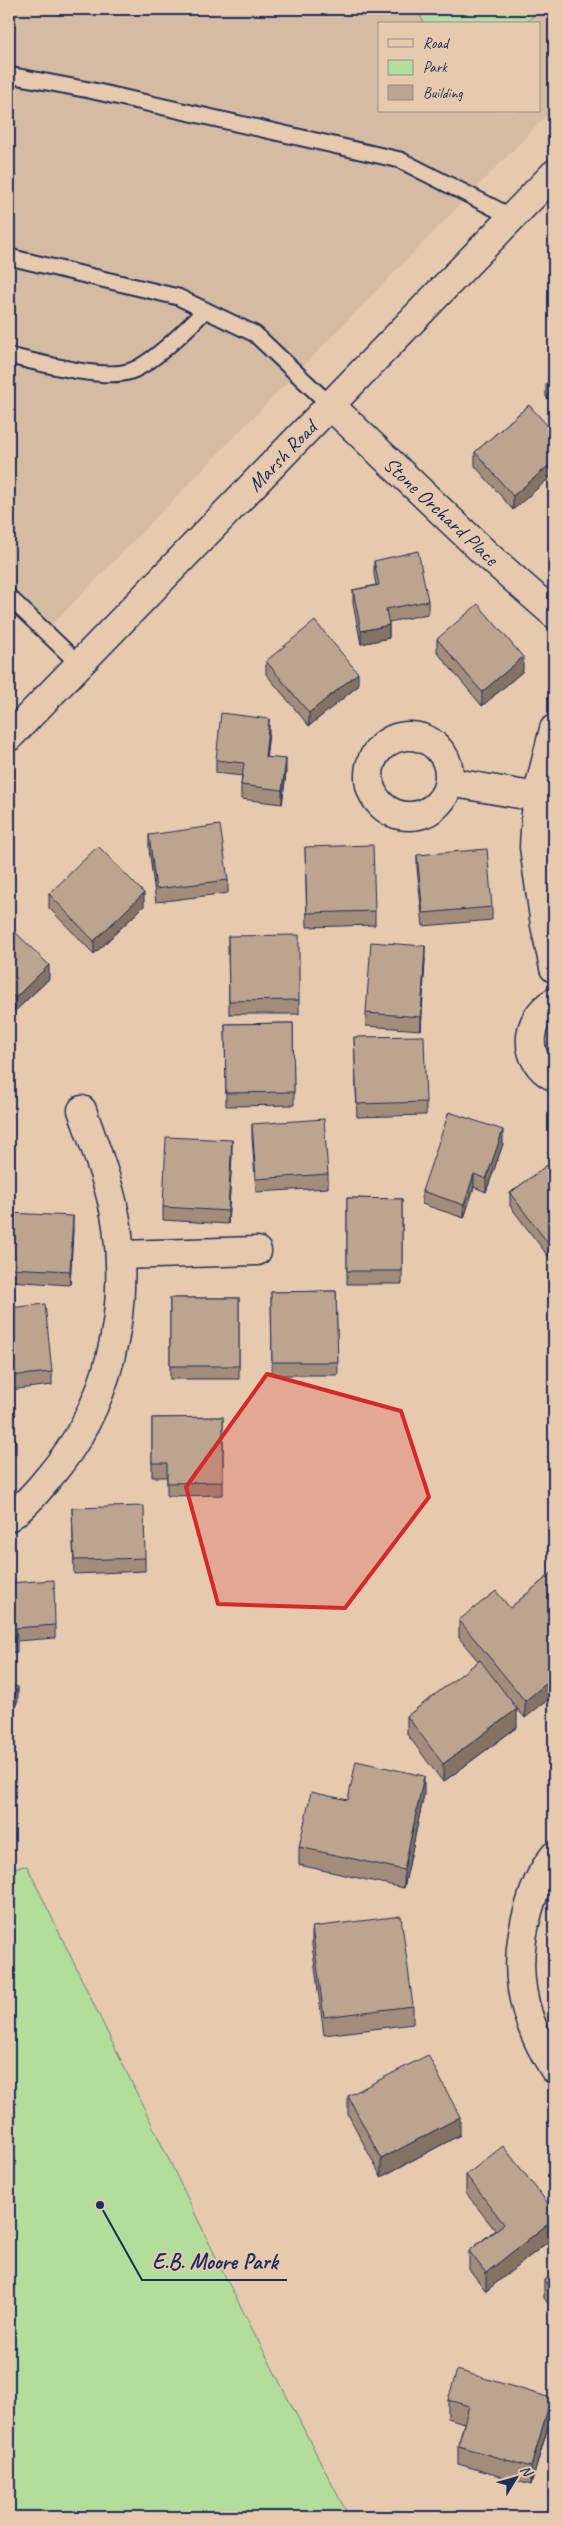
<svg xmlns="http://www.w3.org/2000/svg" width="563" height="2526" font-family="Caveat,sans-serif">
  <rect width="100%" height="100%" fill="#e7c9ae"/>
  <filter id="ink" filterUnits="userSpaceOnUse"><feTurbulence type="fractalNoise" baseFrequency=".02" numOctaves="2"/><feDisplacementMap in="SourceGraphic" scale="10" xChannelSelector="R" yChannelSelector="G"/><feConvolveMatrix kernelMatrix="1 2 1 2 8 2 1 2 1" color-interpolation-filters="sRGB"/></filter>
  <g filter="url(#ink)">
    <path fill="#d6bba3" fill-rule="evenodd" d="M9,9H554V108L45,632L9,598ZM379,24H539V111H379Z"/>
    <g fill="#b3dd9b" stroke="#67867c">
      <polygon points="418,9 540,9 525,24 424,24"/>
      <polygon points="27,1866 228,2282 349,2517 9,2517 9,1868"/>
    </g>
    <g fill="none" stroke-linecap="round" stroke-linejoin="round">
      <defs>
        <g id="service">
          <polyline points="9,75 89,90 400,160 512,217"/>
          <polyline points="9,257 178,297 255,334 331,406"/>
          <path d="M9,356C38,362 104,381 131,371C153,363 189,327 205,310"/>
          <polyline points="9,597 79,664"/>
        </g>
        <g id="minor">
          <polyline points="331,406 485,553 554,614"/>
          <polyline points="554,729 537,797 534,847 545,925 554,968"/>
          <circle cx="409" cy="776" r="40"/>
          <polyline points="449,782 537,797"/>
          <path d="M554,1002C524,1019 522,1061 554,1077"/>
          <polyline points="120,1255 257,1251"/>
          <path d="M9,1517C25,1506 37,1492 49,1477C109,1407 129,1316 117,1226C111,1186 95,1148 82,1110"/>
          <path d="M554,1856C541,1872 535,1888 529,1908C511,1967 521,2017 554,2069"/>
        </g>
        <polyline id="tertiary" points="9,737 554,174"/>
      </defs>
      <use href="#service" stroke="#1b2f5e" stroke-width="19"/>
      <use href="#minor" stroke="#1b2f5e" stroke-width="31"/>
      <use href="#tertiary" stroke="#1b2f5e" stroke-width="31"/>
      <use href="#service" stroke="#e7c9ae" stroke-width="15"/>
      <use href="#minor" stroke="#e7c9ae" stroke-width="28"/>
      <use href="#tertiary" stroke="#e7c9ae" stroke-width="28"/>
    </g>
    <g fill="#a38d7a" stroke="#1b2f5e">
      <polygon points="554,374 554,405 546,397 546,384"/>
      <polygon points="529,405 513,510 475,466 475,452"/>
      <polygon points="374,561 428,601 428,614 389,622 389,638 361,644 353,603 353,590 376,585 374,574"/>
      <polygon points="437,639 523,671 482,706 437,652"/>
      <polygon points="266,661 358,686 309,726 266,674"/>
      <polygon points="269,732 266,757 286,773 282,804 241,799 241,785 242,776 216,773 216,760"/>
      <polygon points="149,835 228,880 228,893 156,902 149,849"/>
      <polygon points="305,847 375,911 375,925 307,927"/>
      <polygon points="417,855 492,907 492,920 423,926 417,868"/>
      <polygon points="49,894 144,906 94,954 49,908"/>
      <polygon points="9,934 49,979 15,1011 9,1005"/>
      <polygon points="228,936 299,1000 299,1014 229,1014"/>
      <polygon points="425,959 421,1030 366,1026 366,1013"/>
      <polygon points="293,1023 294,1105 226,1106 225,1024"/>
      <polygon points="354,1037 426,1102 426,1115 357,1117"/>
      <polygon points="252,1124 328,1174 328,1188 256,1192 252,1137"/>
      <polygon points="503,1144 486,1192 474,1187 464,1218 422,1204 422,1191"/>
      <polygon points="232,1154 228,1224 163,1220 163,1207"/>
      <polygon points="554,1160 551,1260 510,1206 510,1193"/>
      <polygon points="347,1198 402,1199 402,1284 347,1284"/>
      <polygon points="9,1213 73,1229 70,1285 9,1281"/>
      <polygon points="336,1291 338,1375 272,1375 271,1292"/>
      <rect x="170" y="1298" width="69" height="81"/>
      <polygon points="9,1308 52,1372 52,1385 9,1390"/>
      <polygon points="223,1417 223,1495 167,1496 167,1477 152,1477 152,1418"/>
      <polygon points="72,1508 145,1558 145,1571 74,1574"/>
      <polygon points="554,1571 525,1718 512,1703 517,1727 443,1782 407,1734 407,1716 479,1662 459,1638 459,1620 510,1608"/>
      <polygon points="9,1583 55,1625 55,1638 17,1641 17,1652 9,1653"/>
      <polygon points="424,1794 404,1888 299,1865 299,1847 348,1800"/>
      <polygon points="312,1927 413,2006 413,2024 324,2035 312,1945"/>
      <polygon points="348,2096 460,2135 381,2177 348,2114"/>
      <polygon points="466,2175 554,2211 554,2237 486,2291 469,2269 469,2251 495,2230 466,2193"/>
      <polygon points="554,2273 554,2312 544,2298 544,2280"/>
      <polygon points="448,2400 551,2416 531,2485 458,2464 458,2446 464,2423 448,2418"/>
    </g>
    <g fill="#847363" stroke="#1b2f5e">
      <polygon points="554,461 554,474 513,510 513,496"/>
      <polygon points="389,625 389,638 361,644 361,631"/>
      <polygon points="523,657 523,671 482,706 482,692"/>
      <polygon points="358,673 358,686 309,726 309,713"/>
      <polygon points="269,719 269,732 265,770 265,757"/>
      <polygon points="286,759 286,773 282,804 282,790"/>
      <polygon points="144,893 144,906 94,954 94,941"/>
      <polygon points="425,946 425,959 421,1030 421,1017"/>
      <polygon points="49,965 49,979 15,1011 15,998"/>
      <polygon points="503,1130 503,1144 486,1192 486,1179"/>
      <polygon points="232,1140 232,1154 228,1224 228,1211"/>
      <polygon points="474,1174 474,1187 464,1218 464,1205"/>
      <polygon points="73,1216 73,1229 70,1285 70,1271"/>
      <polygon points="554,1244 554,1257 551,1260 551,1247"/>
      <polygon points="16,1440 16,1454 9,1458 9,1445"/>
      <polygon points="554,1677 554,1695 525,1718 525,1701"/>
      <polygon points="18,1687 18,1700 9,1723 9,1709"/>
      <polygon points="517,1709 517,1727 443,1782 443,1764"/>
      <polygon points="424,1776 424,1794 404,1888 404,1870"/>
      <polygon points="460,2117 460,2135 381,2177 381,2159"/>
      <polygon points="554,2219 554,2237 486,2291 486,2273"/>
      <polygon points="551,2398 551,2416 531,2485 531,2467"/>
    </g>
    <g fill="#bda48e" stroke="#1b2f5e">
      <polygon points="554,374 554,391 546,384"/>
      <polygon points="529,405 554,433 554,461 513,496 475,452"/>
      <polygon points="418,551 428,601 386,609 389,625 361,631 353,590 379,585 374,561"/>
      <polygon points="478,604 523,657 482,692 437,639"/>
      <polygon points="315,621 358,673 309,713 266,661"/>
      <polygon points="221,713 269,719 265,757 286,759 282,790 241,785 244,763 216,760"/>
      <polygon points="220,825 228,880 156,889 149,835"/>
      <polygon points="373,845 375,911 307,913 305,847"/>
      <polygon points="98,846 144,893 94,941 49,894"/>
      <polygon points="487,849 492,907 423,913 417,855"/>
      <polygon points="13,930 49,965 15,998 9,991 9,934"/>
      <polygon points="299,935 299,1000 229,1001 228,936"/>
      <polygon points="371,942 425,946 421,1017 366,1013"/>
      <polygon points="293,1023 294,1092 226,1093 225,1024"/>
      <polygon points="424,1036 426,1102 357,1104 354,1037"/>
      <polygon points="449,1112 503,1130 486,1179 474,1174 464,1205 422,1191"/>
      <polygon points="324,1119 328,1174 256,1179 252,1124"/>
      <polygon points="166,1137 232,1140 228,1211 163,1207"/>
      <polygon points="554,1160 554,1244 551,1247 510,1193"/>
      <polygon points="347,1198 402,1199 402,1271 347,1271"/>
      <polygon points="9,1213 73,1216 70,1271 9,1268"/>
      <polygon points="336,1291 338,1362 272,1362 271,1292"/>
      <rect x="170" y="1298" width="69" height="68"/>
      <polygon points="45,1304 52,1372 9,1376 9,1308"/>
      <polygon points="223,1417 223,1482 167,1483 167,1463 152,1463 152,1418"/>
      <polygon points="9,1428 16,1440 9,1445"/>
      <polygon points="144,1506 145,1558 74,1560 72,1508"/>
      <polygon points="554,1571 554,1677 525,1701 459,1620 496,1591 510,1608"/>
      <polygon points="54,1580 55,1625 16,1628 17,1639 9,1639 9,1583"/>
      <polygon points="480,1660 517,1709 443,1764 407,1716"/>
      <polygon points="9,1683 18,1687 9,1709"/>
      <polygon points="356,1761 424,1776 404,1870 299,1847 311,1792 348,1800"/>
      <polygon points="401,1916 413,2006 324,2017 312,1927"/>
      <polygon points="428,2055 460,2117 381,2159 348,2096"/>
      <polygon points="503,2146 554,2211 554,2219 486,2273 469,2251 504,2224 466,2175"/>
      <polygon points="554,2273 554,2294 544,2280"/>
      <polygon points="457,2370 551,2398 531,2467 458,2446 469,2406 448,2400"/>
    </g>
  </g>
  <path fill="#d62828" fill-opacity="0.2" stroke="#d62828" stroke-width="4" stroke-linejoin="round" d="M267,1374L401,1411L429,1497L345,1608L218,1604L186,1487Z"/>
  <g text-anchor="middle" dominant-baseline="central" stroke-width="4" stroke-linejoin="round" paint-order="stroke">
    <g font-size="21" fill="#1b2f5e" stroke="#e7c9ae">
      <text transform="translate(282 456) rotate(-46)">Marsh Road</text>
      <text transform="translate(441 511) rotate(43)">Stone Orchard Place</text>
    </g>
  </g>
  <path fill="none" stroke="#1b2f5e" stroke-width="2" d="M100 2205L142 2280H287"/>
  <circle fill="#1b2f5e" stroke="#e7c9ae" stroke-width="2" cx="100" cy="2205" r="5"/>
  <g font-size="22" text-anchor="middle" font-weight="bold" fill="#1b2f5e" stroke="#e7c9ae" stroke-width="4" stroke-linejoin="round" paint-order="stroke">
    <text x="215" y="2269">E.B. Moore Park</text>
  </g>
  <rect width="563" height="2526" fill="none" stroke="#e7c9ae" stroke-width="30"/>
  <rect x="15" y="15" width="533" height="2496" fill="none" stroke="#1b2f5e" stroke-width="2" filter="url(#ink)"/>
  <rect x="378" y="22" width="162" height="90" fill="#e7c9ae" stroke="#958b8e"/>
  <rect x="388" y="39" width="25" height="8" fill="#e7c9ae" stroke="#958b8e"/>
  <text x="423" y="48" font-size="15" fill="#1b2f5e">Road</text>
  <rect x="388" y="60" width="25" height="15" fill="#b3dd9b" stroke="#958b8e"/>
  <text x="423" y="72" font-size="15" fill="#1b2f5e">Park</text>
  <rect x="388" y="85" width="25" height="15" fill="#bda48e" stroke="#958b8e"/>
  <text x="423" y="98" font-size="15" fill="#1b2f5e">Building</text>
  <g transform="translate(516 2478) rotate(53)" stroke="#e7c9ae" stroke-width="4" paint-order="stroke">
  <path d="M0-4L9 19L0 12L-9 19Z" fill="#1b2f5e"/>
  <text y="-8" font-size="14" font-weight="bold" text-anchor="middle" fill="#1b2f5e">N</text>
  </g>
</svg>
